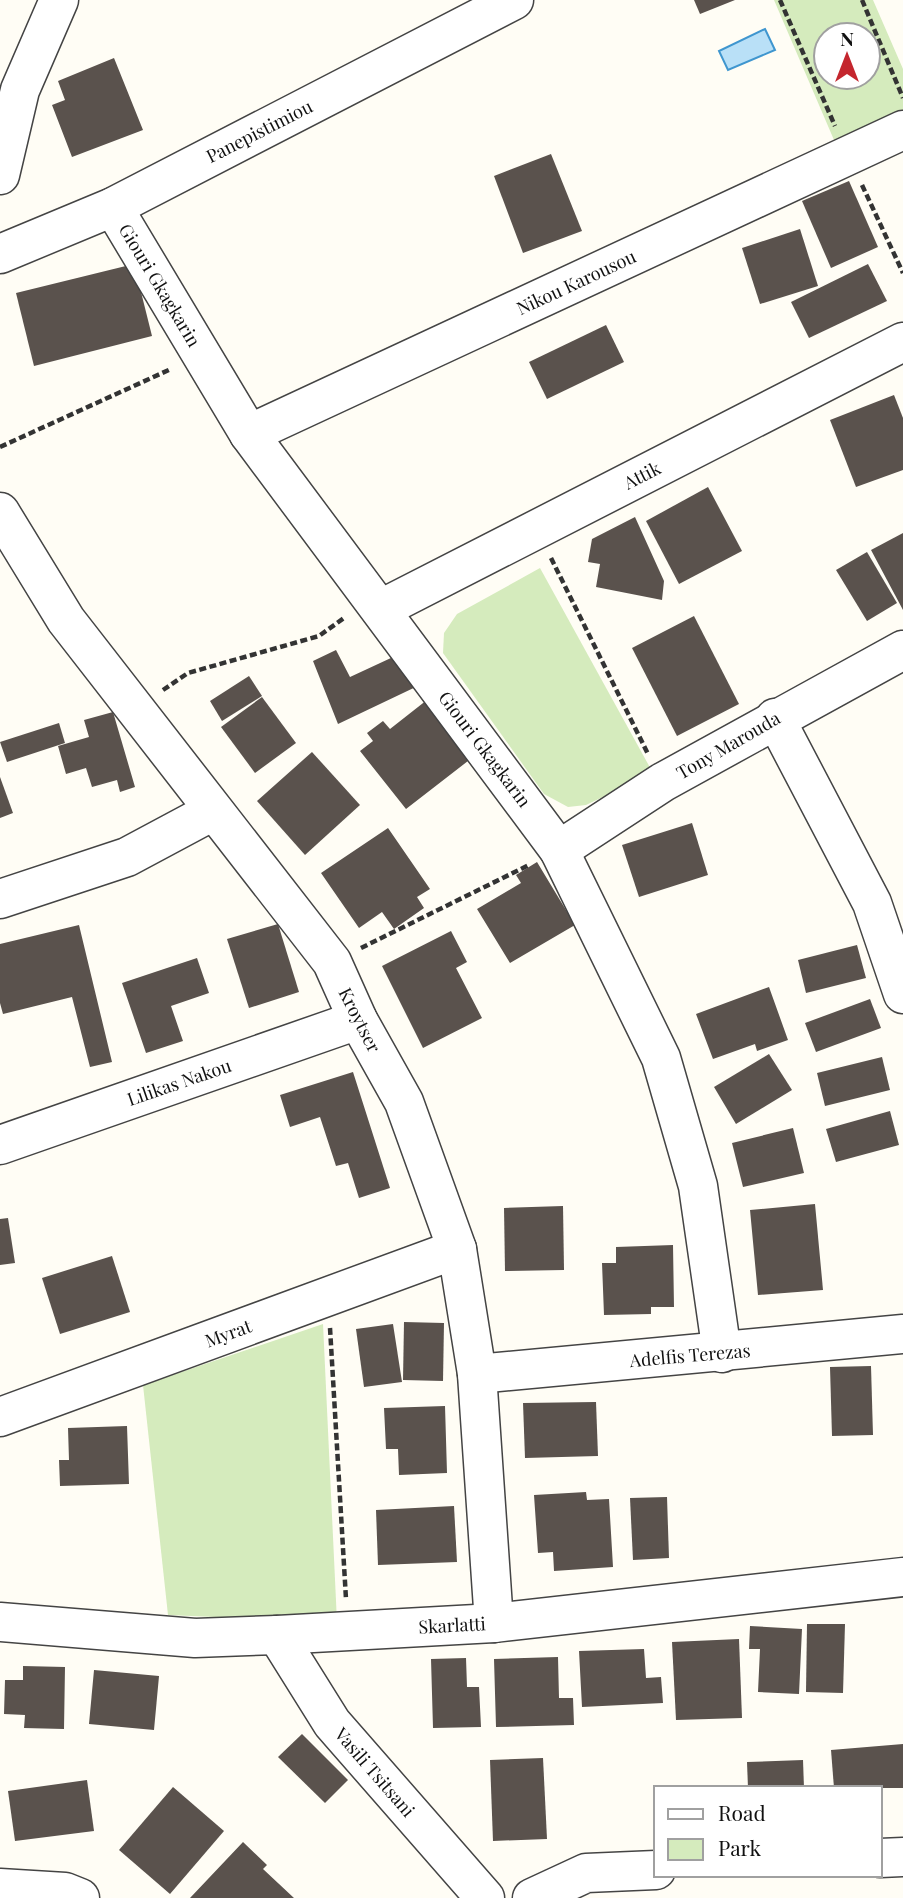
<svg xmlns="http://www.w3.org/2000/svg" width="903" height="1898" font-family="'Playfair Display',serif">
  <rect width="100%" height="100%" fill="#fffdf5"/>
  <g fill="#d5ebbd" fill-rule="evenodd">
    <path d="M774,0H873L903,69V111L834,140ZM826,35H868V77H826Z"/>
    <polygon points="540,568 653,773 586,805 568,807 544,794 443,653 444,633 457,614"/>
    <polygon points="323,1324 337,1622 168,1615 143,1385"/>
  </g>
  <polygon fill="#b9e0f7" stroke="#3f96cf" stroke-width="2" points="765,29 775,50 728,70 719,51"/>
  <g fill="#5a524d">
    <polygon points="694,0 735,0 700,14"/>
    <polygon points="114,58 143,130 72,157 52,105 65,100 58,81"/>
    <polygon points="551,154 582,231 523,253 494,176"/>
    <polygon points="849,181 878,247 831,268 802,201"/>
    <polygon points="800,229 818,286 760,304 742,248"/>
    <polygon points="134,264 152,336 34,366 16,293"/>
    <polygon points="868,264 887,301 809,338 791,302"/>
    <polygon points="606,325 624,362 547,399 529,362"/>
    <polygon points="894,395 903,418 903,470 856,487 830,420"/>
    <polygon points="708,487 742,551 679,584 646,521"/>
    <polygon points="635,517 664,581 662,600 596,587 600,564 588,562 592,539"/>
    <polygon points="903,533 903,610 871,550"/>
    <polygon points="867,552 897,603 867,621 836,570"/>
    <polygon points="694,616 739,704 677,736 632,648"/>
    <polygon points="336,650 350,677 406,651 422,684 338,724 313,661"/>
    <polygon points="249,676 262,696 222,721 210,701"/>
    <polygon points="432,696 477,754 406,809 360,751 373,741 367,733 383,721 390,729"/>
    <polygon points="262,697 296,743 255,773 221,727"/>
    <polygon points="113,712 135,787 120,792 117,780 92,787 86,768 66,774 58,746 89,737 84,720"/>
    <polygon points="59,723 65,743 7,762 0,742"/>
    <polygon points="312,752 360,805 305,855 257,801"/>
    <polygon points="0,777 13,813 0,818"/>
    <polygon points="692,823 708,875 639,897 622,845"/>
    <polygon points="388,828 430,889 417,897 424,908 394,929 382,912 359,928 321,873"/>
    <polygon points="537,862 575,925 510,963 477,909 521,883 516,875"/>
    <polygon points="278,924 299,992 249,1008 227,939"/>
    <polygon points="79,925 112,1062 90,1067 72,997 3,1014 0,1003 0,944"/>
    <polygon points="451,931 467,962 456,968 482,1018 423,1048 382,966"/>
    <polygon points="857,945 866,978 806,993 798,960"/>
    <polygon points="197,958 209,993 171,1006 183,1041 146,1053 122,983"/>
    <polygon points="769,987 788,1040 757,1051 755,1044 713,1059 696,1014"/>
    <polygon points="870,999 881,1028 816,1052 805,1023"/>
    <polygon points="769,1054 792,1090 736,1124 714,1087"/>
    <polygon points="882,1057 890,1090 825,1106 817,1073"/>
    <polygon points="353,1072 390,1188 359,1198 348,1163 336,1166 320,1117 290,1127 280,1095"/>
    <polygon points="890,1111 899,1145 836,1162 826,1129"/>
    <polygon points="793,1128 804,1173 743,1187 732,1143"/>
    <polygon points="815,1204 823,1290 758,1295 750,1210"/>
    <polygon points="563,1206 564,1270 505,1271 504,1208"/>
    <polygon points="8,1218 15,1263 0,1265 0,1219"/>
    <polygon points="673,1245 674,1307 651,1307 651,1314 604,1315 602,1263 616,1263 616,1247"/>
    <polygon points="112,1256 130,1312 60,1334 42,1278"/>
    <polygon points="404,1322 444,1323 443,1381 403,1380"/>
    <polygon points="393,1324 402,1382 364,1387 356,1329"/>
    <polygon points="871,1366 873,1435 832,1436 830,1367"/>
    <polygon points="596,1402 598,1456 525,1458 523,1403"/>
    <polygon points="445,1406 447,1473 399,1475 398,1449 386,1449 384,1408"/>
    <polygon points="127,1426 129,1484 60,1486 59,1460 69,1460 68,1428"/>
    <polygon points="586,1492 587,1500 609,1499 613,1567 554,1571 553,1552 538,1553 534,1495"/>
    <polygon points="667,1497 669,1558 633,1560 630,1498"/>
    <polygon points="454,1506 457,1562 378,1565 376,1510"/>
    <polygon points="807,1624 845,1624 843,1693 806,1692"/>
    <polygon points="750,1626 802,1629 799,1694 758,1692 760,1649 749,1649"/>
    <polygon points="739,1639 742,1718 676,1720 672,1642"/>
    <polygon points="644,1649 646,1678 661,1677 663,1703 582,1707 579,1651"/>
    <polygon points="558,1657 559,1698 573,1698 574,1725 496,1727 494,1659"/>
    <polygon points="466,1658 467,1687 479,1687 481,1727 433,1728 431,1659"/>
    <polygon points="23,1666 65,1667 64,1729 24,1728 25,1715 4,1714 5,1680 23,1680"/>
    <polygon points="94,1670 159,1676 154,1730 89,1724"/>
    <polygon points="302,1734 348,1780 325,1803 278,1757"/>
    <polygon points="903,1744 903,1788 834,1788 831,1750"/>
    <polygon points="543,1758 547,1839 493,1841 490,1760"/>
    <polygon points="803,1760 804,1788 748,1788 747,1762"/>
    <polygon points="87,1780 94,1831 15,1841 8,1791"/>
    <polygon points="173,1787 224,1831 170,1894 119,1850"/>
    <polygon points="243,1842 267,1865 263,1869 294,1898 190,1898"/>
  </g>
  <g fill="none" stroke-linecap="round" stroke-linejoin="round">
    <defs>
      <g id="minor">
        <polyline points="0,175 20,90 59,0"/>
        <polyline points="113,207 249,434 559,850 661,1058 698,1186 722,1353"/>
        <polyline points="0,254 113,207 514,0"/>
        <polyline points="249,434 903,130"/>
        <polyline points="0,512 66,620 332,962 358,1020 404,1102 457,1249 477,1374 494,1623"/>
        <polyline points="381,609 903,342"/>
        <polyline points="775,718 872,903 903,994"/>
        <polyline points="559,850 663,782 903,650"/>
        <polyline points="0,899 127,857 213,811"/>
        <polyline points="0,1145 358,1020"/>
        <polyline points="477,1374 903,1334"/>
        <polyline points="0,1417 457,1249"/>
        <polyline points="0,1622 195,1638 277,1635 494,1623 903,1577"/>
        <polyline points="277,1635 332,1723 485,1898"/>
        <polyline points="880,1858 903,1857"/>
        <polyline points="0,1888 65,1892 80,1898"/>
        <polyline points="532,1898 586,1873 656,1870"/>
      </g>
    </defs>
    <use href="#minor" stroke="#444" stroke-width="41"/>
    <g stroke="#333" stroke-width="4.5" stroke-dasharray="7 3.5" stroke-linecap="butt">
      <polyline points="780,0 835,126"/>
      <polyline points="862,0 903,98"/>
      <polyline points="862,185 903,273"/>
      <polyline points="0,447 171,369"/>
      <polyline points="551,558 648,754"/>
      <polyline points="163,690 188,673 319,636 344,618"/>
      <polyline points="361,948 529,865"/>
      <polyline points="330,1328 346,1599"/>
    </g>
    <use href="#minor" stroke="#fff" stroke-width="38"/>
  </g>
  <g text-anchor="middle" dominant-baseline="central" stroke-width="7" stroke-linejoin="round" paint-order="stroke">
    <g font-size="18" fill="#111" stroke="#fff">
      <text transform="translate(259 131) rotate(-27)">Panepistimiou</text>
      <text transform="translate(576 282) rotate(-25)">Nikou Karousou</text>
      <text transform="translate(160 285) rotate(59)">Giouri Gkagkarin</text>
      <text transform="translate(642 475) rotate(-27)">Attik</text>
      <text transform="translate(728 745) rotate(-30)">Tony Marouda</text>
      <text transform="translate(485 749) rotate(53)">Giouri Gkagkarin</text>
      <text transform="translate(360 1020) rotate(63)">Kroytser</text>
      <text transform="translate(179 1082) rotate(-19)">Lilikas Nakou</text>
      <text transform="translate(228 1333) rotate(-20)">Myrat</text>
      <text transform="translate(690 1355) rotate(-5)">Adelfis Terezas</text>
      <text transform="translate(452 1625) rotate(-3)">Skarlatti</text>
      <text transform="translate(375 1772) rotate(49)">Vasili Tsitsani</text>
    </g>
  </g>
  <rect x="654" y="1786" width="228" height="91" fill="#ffffff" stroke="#a0a0a0" stroke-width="2"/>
  <rect x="668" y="1809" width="35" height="10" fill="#ffffff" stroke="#a0a0a0" stroke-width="2"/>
  <text x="718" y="1821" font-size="21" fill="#111111">Road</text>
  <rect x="668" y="1839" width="35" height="21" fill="#d5ebbd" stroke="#a0a0a0" stroke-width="2"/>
  <text x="718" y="1856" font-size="21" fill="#111111">Park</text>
  <g transform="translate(847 56)"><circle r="33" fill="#ffffff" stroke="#a0a0a0" stroke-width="2"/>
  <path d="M0-5L12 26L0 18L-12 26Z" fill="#c4262e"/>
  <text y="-10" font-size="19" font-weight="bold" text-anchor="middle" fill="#111111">N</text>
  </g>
</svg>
